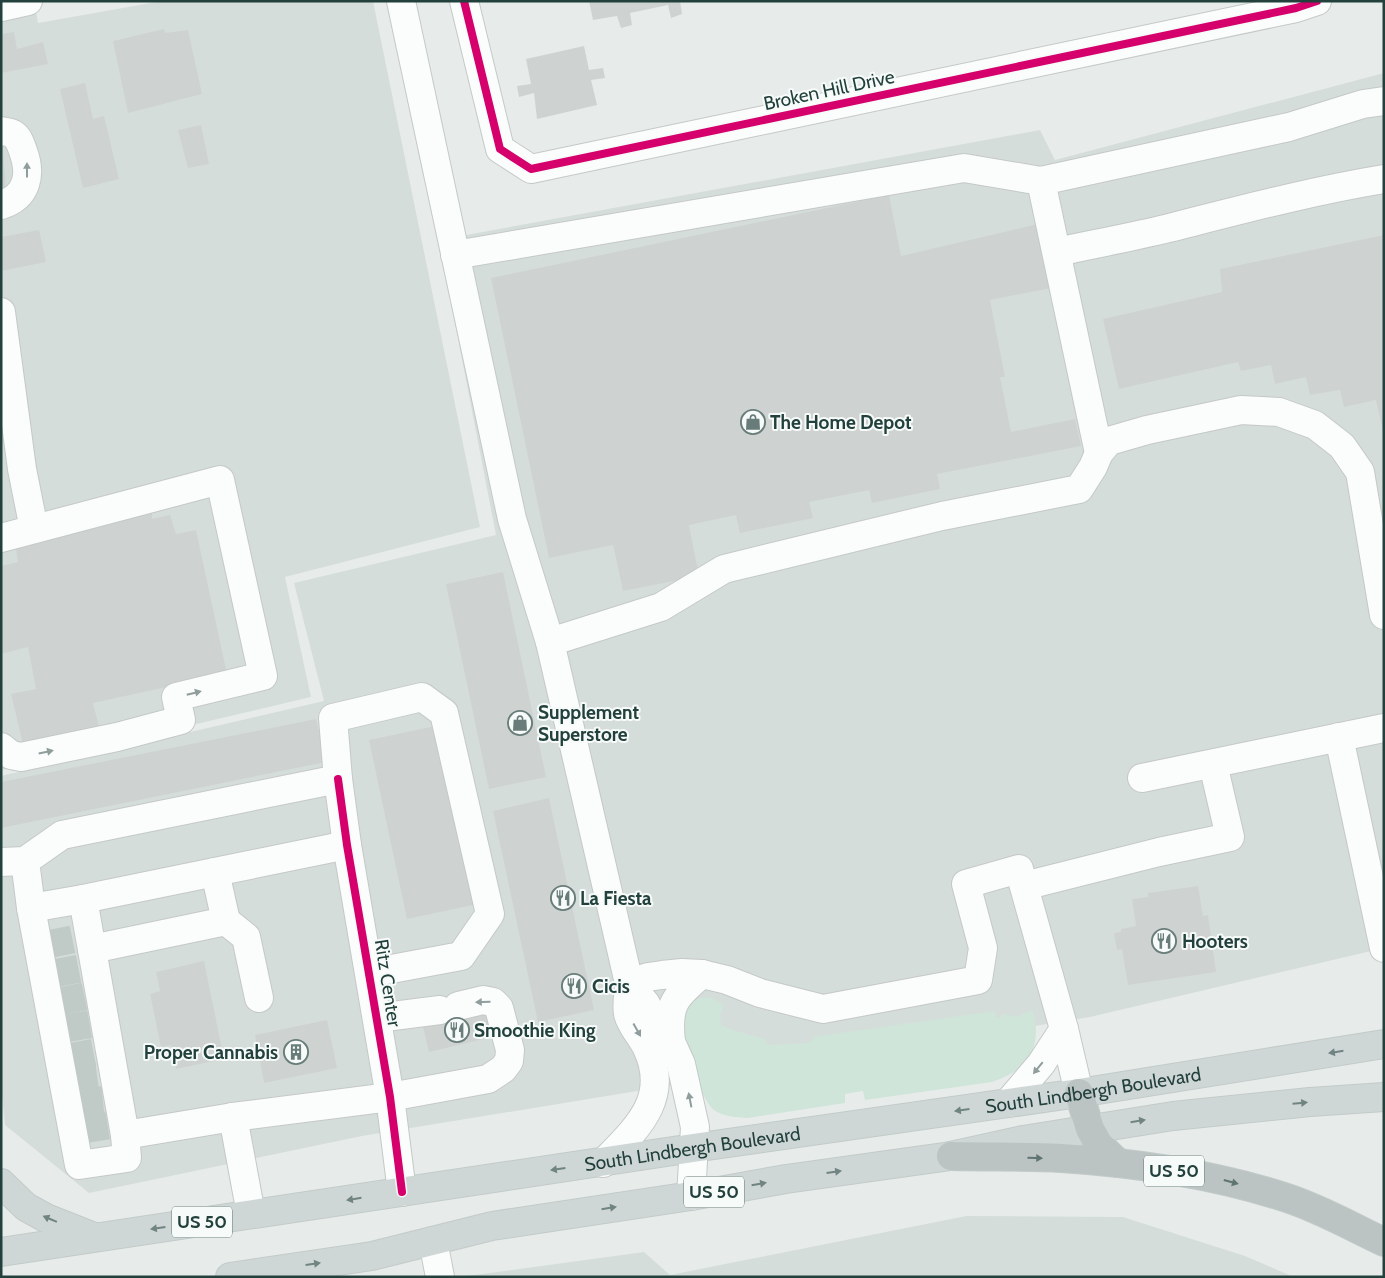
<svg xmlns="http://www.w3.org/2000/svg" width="1385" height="1278" font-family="Cabin,sans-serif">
  <rect width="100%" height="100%" fill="#e7ecea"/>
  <g fill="#d5ddda">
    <polygon points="1,1 34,1 38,23 162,1 373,1 480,527 285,577 311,697 1,770"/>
    <polygon points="1384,73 1384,948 1090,1017 362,1136 89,1193 5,1125 1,1086 1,776 324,701 294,583 496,535 439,240 1040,130 1055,160"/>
    <polygon points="966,1216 1123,1217 1245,1256 1294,1277 460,1277 644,1252 670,1275"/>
  </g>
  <path fill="#d0e5d9" d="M699,998H712L724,1005L720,1015L721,1025L729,1029L765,1039L768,1045L807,1043L812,1041L813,1037L995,1011L996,1017L999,1018L1003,1014L1017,1017L1032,1010C1039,1027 1037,1052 1023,1065C1015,1073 1003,1078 992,1082L865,1100L863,1091L845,1094V1103L748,1118C737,1117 723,1117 714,1110C704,1103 681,1046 680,1033C680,1029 685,1007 689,1004C691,1002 696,1001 699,998Z"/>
  <g fill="#ced3d2">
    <polygon points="589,1 680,1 682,14 671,18 668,5 630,13 632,25 621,28 617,16 593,20"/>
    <polygon points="164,29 165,33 188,30 202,94 128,113 113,41"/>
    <polygon points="14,32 17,49 43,42 48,64 1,73 1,34"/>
    <polygon points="584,46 589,70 603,68 605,78 591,80 597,105 537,119 534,93 519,97 517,86 531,84 526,59"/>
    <polygon points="85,83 93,119 104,116 119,179 83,188 60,89"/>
    <polygon points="201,125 209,164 188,168 178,130"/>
    <polygon points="1,146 3,146 6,193 1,194"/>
    <polygon points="889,195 901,256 1038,224 1051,288 990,300 1005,377 1000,377 1011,432 1075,419 1081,446 937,474 940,489 872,503 869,490 809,502 813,518 740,533 736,515 689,525 699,576 623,591 613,545 549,558 491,278"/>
    <polygon points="39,230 46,262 1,271 1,237"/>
    <polygon points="1384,235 1384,436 1376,400 1344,407 1340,390 1310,395 1306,377 1275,384 1271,365 1241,371 1238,362 1119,389 1103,319 1222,292 1220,269"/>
    <polygon points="152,513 152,519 170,515 176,534 196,530 227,674 93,703 100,731 24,748 11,694 36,689 28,647 1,654 1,566 18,562 15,543"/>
    <polygon points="503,572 546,777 489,789 446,584"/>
    <polygon points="316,719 326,762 1,828 1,782"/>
    <polygon points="440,725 478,904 407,919 369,740"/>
    <polygon points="549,798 594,1010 538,1022 493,811"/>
    <polygon points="1198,886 1203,916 1208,915 1216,972 1128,985 1122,949 1117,950 1114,933 1121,932 1121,929 1136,926 1132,899 1148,897 1148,893"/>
    <polygon points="204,961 224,1059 176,1069 171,1045 161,1047 150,994 160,991 156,972"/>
    <polygon points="485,1007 492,1037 429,1052 422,1023"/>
    <polygon points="327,1020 337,1068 264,1083 255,1035"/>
  </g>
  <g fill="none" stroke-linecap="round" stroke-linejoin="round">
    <g stroke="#c0cac7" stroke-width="28" stroke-dasharray="28 14" stroke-linecap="butt">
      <polyline points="45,945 79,938"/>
      <polyline points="51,974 87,967"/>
      <polyline points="57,1002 91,995"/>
      <polyline points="62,1029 97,1023"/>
      <polyline points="66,1058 103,1051"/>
      <polyline points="69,1077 107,1072"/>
      <polyline points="75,1103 113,1099"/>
      <polyline points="80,1130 116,1124"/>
    </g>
    <defs>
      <g id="minor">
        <polyline points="401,1 512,519 550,642"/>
        <polyline points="464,1 500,149 531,169 1296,8 1317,1"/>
        <polyline points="1,7 28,1"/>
        <path d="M1,131C5,132 10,132 13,134C19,138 21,145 23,151C32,175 27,197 1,205"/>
        <path d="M1057,252C1094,244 1132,237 1169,228C1240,210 1311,191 1384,179"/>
        <polyline points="455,255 964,168 1041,181"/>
        <polyline points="1,312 22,469 34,529"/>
        <polyline points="1099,453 1041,181 1289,127 1363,104 1384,101"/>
        <polyline points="1,538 220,480 263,676 176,697 181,720 117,737 21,757 11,755 1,747"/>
        <polyline points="1339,737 1384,948"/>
        <polyline points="1142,778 1384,728"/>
        <polyline points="25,861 31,908 83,899"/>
        <polyline points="1,862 25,861 62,835 338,779"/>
        <polyline points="1024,886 1159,852 1230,837 1213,764"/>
        <polyline points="31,908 79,1165 127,1158 125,1135"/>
        <polyline points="226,921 246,937 259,998"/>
        <polyline points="92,949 226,921 215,872"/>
        <polyline points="370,973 461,956 490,914 444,713 422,697 333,718 338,779 347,845 390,1097 402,1192"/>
        <polyline points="629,983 648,977 662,975 682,973 702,974 727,980 760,993 823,1009 978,980 983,948 966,884 1019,869 1064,1029 1079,1093"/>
        <polyline points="629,983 646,1004 654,1022 671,1042 681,1064 695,1127 691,1196"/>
        <polyline points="377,1018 440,1010"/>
        <path d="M671,1042C667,1005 674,997 702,974"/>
        <polyline points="1008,1103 1041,1064 1064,1029"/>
        <polyline points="233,1117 390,1097 488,1079 503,1069 509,1061 510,1050 499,1008 493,1002 483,1000 458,1006"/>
        <path d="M603,1163C636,1129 671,1099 647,1048C642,1037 631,1026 628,1014C626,1005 629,992 629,983L550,642L661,607L724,569L942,516L1079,489L1093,467L1099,453L1109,441L1147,430L1241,410L1279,412L1315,425L1342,446L1360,472L1384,615"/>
        <polyline points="251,1214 233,1117 125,1135 83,899 347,845"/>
        <polyline points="433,1241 440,1277"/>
      </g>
      <g id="major">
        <polyline points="1,1183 26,1207 46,1218 94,1237"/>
        <path id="s1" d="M1,1252L693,1148L1079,1093L1384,1044"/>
        <polyline points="230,1277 372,1256 492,1226 691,1196 786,1179 951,1156 1023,1140 1173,1116 1310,1102 1384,1097"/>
      </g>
      <g id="highway">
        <polyline points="1079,1093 1090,1129 1099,1145 1118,1163"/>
        <path d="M951,1156C988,1157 1024,1156 1061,1158C1138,1163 1214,1174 1287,1198C1321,1209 1352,1227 1384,1242"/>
      </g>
    </defs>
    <use href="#minor" stroke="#c4c9c7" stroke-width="30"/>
    <use href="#major" stroke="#c2cbc9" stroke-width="30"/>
    <use href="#highway" stroke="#c2cbc9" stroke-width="30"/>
    <use href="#minor" stroke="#fbfcfc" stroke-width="28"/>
    <use href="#major" stroke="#cfd7d6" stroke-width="28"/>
    <use href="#highway" stroke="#bbc4c3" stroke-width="28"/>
    <defs>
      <g id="cycleway">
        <polyline points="464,1 500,149 531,169 1296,8 1317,1"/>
        <polyline points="338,779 347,845 390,1097 402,1192"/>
      </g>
    </defs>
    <use href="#cycleway" stroke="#f6faf9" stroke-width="11"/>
    <use href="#cycleway" stroke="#d6006c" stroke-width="8"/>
  </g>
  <defs><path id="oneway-solid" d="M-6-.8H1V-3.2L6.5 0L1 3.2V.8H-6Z" transform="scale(1.25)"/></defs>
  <g fill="#8f9e9c">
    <use href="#oneway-solid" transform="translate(27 170) rotate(-90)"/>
    <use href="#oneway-solid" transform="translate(194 693) rotate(-14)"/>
    <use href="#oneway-solid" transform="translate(46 752) rotate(-12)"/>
    <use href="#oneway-solid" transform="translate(483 1002) rotate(178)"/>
    <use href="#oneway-solid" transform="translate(637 1030) rotate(61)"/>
    <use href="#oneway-solid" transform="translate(1038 1068) rotate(129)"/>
    <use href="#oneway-solid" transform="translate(690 1100) rotate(-101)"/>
  </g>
  <g fill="#708481">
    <use href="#oneway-solid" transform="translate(1336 1052) rotate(171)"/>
    <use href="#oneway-solid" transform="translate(1300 1103) rotate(-5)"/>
    <use href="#oneway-solid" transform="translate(962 1110) rotate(172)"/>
    <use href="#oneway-solid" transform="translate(1138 1121) rotate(-9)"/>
    <use href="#oneway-solid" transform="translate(558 1169) rotate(172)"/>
    <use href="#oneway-solid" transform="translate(834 1172) rotate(-8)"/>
    <use href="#oneway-solid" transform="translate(759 1184) rotate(-10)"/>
    <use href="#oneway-solid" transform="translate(354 1199) rotate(171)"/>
    <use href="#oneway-solid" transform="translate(609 1208) rotate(-9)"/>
    <use href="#oneway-solid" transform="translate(50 1219) rotate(-157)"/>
    <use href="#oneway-solid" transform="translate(158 1228) rotate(172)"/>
    <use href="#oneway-solid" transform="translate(313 1264) rotate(-8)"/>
  </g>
  <g fill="#607572">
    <use href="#oneway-solid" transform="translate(1035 1158) rotate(1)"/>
    <use href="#oneway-solid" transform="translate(1231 1182) rotate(15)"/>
  </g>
  <defs>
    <symbol id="shop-ring" viewBox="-11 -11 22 22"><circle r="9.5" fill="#f6faf9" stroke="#687d79" stroke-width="1.5"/><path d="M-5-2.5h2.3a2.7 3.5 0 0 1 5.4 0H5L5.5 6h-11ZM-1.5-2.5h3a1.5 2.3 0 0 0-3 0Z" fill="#687d79"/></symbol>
    <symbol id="restaurant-ring" viewBox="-11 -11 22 22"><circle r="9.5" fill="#f6faf9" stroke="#687d79" stroke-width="1.5"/><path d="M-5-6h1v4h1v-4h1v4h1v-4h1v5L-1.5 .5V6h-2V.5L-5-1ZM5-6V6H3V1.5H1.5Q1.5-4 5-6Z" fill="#687d79"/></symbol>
    <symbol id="building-ring" viewBox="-11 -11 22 22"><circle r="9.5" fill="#f6faf9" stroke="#687d79" stroke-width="1.5"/><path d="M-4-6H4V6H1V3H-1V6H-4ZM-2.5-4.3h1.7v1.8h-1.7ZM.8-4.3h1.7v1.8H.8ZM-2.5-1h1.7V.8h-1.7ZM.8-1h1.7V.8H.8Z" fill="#687d79"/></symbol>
  </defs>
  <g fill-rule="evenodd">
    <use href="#shop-ring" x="739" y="408" width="28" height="28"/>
    <use href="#shop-ring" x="506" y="709" width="28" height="28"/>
    <use href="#restaurant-ring" x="549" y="884" width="28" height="28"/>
    <use href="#restaurant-ring" x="1150" y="927" width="28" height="28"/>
    <use href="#restaurant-ring" x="560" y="972" width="28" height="28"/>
    <use href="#restaurant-ring" x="443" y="1016" width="28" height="28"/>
    <use href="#building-ring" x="282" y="1038" width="28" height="28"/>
  </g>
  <g text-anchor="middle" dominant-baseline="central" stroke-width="4" stroke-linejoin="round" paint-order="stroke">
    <g fill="#f6faf9" stroke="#627875" stroke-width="1">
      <rect x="1144" y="1155.5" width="60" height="31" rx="4"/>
      <rect x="684" y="1176.5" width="60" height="31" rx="4"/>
      <rect x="172" y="1206.5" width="60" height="31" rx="4"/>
    </g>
    <g font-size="18" font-weight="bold" fill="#23413c">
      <text x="1174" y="1171">US 50</text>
      <text x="714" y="1192">US 50</text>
      <text x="202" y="1222">US 50</text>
    </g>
    <g font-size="19" fill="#23413c" stroke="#f6faf9">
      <text transform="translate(829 90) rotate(-12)">Broken Hill Drive</text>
      <text transform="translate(388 983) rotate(81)">Ritz Center</text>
      <text stroke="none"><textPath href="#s1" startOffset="1104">South Lindbergh Boulevard</textPath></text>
      <text stroke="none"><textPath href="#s1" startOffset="699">South Lindbergh Boulevard</textPath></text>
    </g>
    <g font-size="19" font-weight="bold" fill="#23413c" stroke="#f6faf9" text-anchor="start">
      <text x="770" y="422">The Home Depot</text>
      <text x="538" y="712">Supplement<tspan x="538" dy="22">Superstore</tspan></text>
      <text x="580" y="898">La Fiesta</text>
      <text x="1182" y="941">Hooters</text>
      <text x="592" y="986">Cicis</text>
      <text x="474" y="1030">Smoothie King</text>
      <text x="278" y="1052" text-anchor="end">Proper Cannabis</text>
    </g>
  </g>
  <rect width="1385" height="1278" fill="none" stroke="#23413c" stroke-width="5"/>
</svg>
